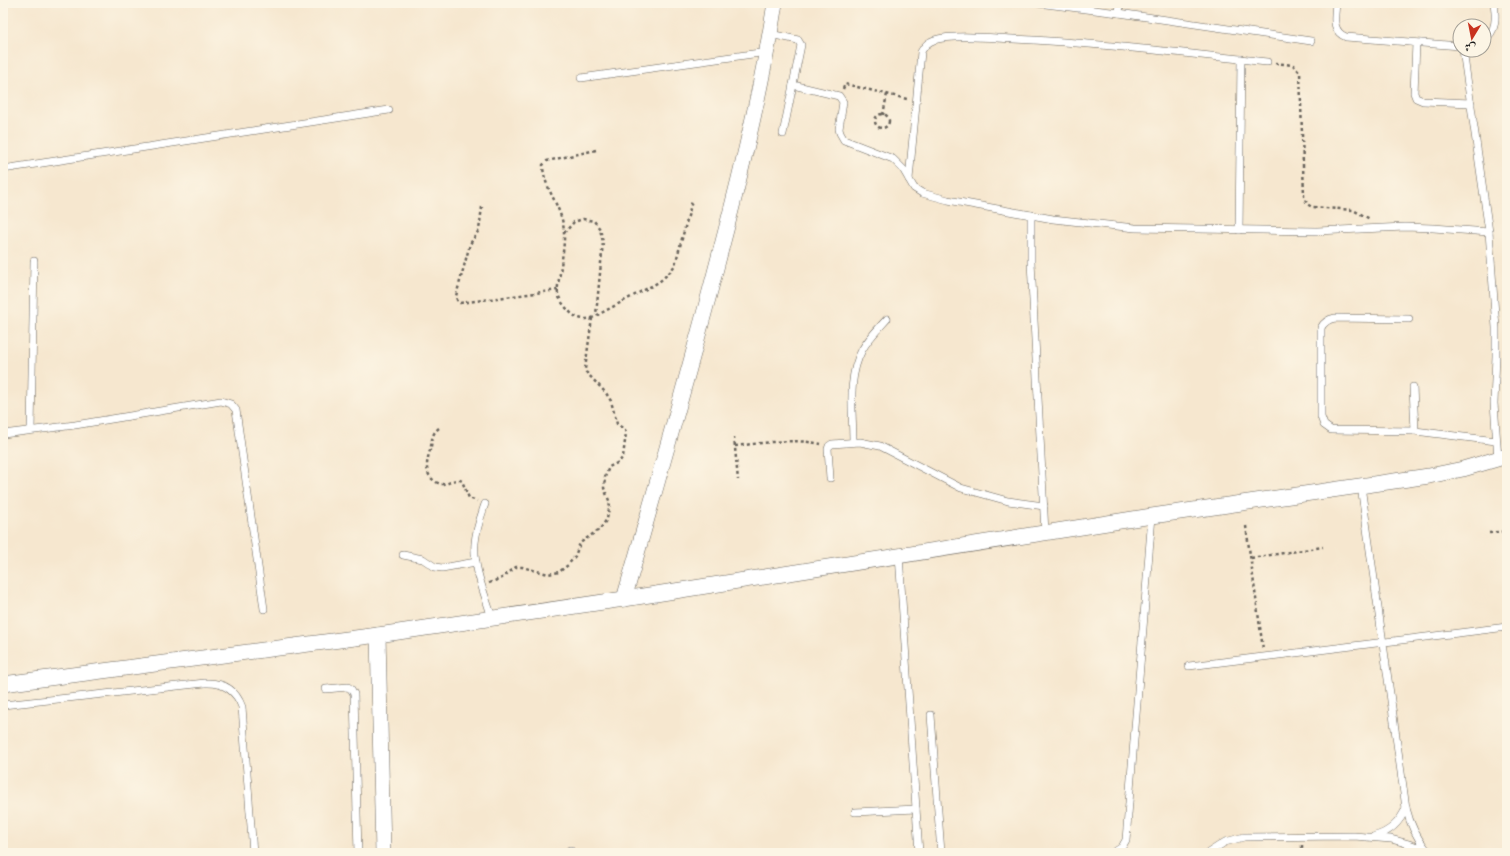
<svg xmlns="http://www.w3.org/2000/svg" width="1510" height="856" font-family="Alegreya,Amiri,serif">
  <rect width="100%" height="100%" fill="#fcf5e5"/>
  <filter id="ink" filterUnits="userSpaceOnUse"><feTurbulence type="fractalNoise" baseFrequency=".025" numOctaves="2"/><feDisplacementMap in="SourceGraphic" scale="8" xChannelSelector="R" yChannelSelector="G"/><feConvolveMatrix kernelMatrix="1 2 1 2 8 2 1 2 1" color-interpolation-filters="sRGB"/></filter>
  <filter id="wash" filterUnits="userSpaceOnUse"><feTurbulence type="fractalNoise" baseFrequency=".012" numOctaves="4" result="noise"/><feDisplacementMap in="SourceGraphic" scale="16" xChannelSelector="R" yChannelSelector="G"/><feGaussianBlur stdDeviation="0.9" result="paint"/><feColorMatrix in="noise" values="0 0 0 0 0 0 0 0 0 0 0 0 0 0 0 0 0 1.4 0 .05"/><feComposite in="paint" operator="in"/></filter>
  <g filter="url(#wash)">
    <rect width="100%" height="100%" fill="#f6e7cf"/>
  </g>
  <g filter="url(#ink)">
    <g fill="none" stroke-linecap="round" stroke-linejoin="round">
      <defs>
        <g id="lane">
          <polyline points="1037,3 1119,13 1311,41"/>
          <path d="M1336,3C1335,17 1331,31 1346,37L1460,46"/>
          <polyline points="1119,13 1120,3"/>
          <polyline points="770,34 798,40 801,45 783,134"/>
          <path d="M1484,40C1497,31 1496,17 1494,3"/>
          <polyline points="1416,43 1414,93 1416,98 1423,101 1471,103"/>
          <polyline points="1463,50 1489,232 1496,328 1496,356 1494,403 1498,459"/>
          <polyline points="581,78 767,52"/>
          <polyline points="793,85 839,96 843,102 839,129 840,133 844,140 893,159 903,169 914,188 922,193 948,200 1053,219 1135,228 1317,231 1405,227 1433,228 1489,232"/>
          <polyline points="3,169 389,110"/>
          <path d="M909,179L921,52C924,46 928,42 934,40C953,34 992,38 1013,39C1098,43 1182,53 1267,62"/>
          <polyline points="1031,215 1031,262 1045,533"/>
          <polyline points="1239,230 1241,59"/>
          <path d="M1409,319L1335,318C1329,319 1324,322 1321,328V417L1324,425L1331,430L1415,431L1496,441"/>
          <polyline points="1413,387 1415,431"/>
          <polyline points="31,430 34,261"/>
          <polyline points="3,434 75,425 221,401 231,404 236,410 264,609"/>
          <path d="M853,442C853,412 847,378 862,350C868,339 878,329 887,319"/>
          <polyline points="830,478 828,449 829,446 832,444 860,442 880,446 961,488 1008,501 1044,506"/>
          <path d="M1361,486L1406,808C1410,824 1416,837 1426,849"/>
          <path d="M485,504C481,516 476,529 475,543C473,568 485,594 492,618"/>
          <polyline points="403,555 423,559 435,567 442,568 476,562"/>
          <polyline points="899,555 919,853"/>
          <polyline points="1189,666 1507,627"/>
          <polyline points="326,689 348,687 351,689 354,694 358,853"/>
          <path d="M3,705L205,683C224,682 236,690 242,707L253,853"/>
          <polyline points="931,715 941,853"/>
          <polyline points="855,812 916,809"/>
          <path d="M1375,836C1390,832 1400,822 1406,808"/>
          <polyline points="570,850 570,853"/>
          <polyline points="1113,853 1122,847 1126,840 1152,516"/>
          <polyline points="1208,853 1225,842 1244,837 1354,836 1391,839 1409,844 1435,853"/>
        </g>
        <g id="street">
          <path d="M624,599C657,484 690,369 720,253C742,170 762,88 775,3"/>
          <polyline points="378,635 383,853"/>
          <polyline points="3,684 378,635 624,599 1152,516 1429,476 1463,469 1507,456"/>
        </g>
      </defs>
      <use href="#lane" stroke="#68635b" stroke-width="8"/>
      <use href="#street" stroke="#68635b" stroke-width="16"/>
      <g stroke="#68635b" stroke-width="2.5" stroke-dasharray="3 3" stroke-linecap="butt">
        <polyline points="1275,63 1293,65 1300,72 1304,196 1307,204 1312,207 1353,210 1370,219"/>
        <polyline points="843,89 845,84 907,99"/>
        <circle cx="882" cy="121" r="7"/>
        <polyline points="883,115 887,94"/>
        <path d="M596,150L547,161L543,165C543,186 559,203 563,224C566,240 562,257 560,273C559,280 557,287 558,294C560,301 565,307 570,312C576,319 584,320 592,318L659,282L670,272L675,265L692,201"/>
        <polyline points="482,207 479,230 470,244 456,296 457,300 460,303 558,290"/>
        <polyline points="564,233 574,222 583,219 594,221 600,229 603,242 596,315"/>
        <path d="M439,428C430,435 433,441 430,450C427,461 423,474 436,482C447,488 450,479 460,480L462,481L469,498L477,501"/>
        <polyline points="734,437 738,480"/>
        <path d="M735,446C763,443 793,438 821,444"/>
        <polyline points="1246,526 1263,649"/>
        <polyline points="1489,533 1507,531"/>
        <polyline points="1251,558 1323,547"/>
        <polyline points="489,583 502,578 516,567 522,567 548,574 559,572 568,565 575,556 580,543 600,529 607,519 610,503 604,488 605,477 609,467 619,462 623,457 626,433 625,430 617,424 611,401 606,393 586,372 585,369 592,318"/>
        <polyline points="1302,845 1302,853"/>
      </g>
      <use href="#lane" stroke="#fff" stroke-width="7"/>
      <use href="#street" stroke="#fff" stroke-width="15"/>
    </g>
  </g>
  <rect width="1510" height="856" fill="none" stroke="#fcf5e5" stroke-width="16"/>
  <g transform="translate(1472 38) rotate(190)"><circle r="19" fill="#fcf5e5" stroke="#a29e95"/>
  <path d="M0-3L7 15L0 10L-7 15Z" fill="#c8321e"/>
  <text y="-6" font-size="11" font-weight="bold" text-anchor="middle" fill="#1c1c1c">ش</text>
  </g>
</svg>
